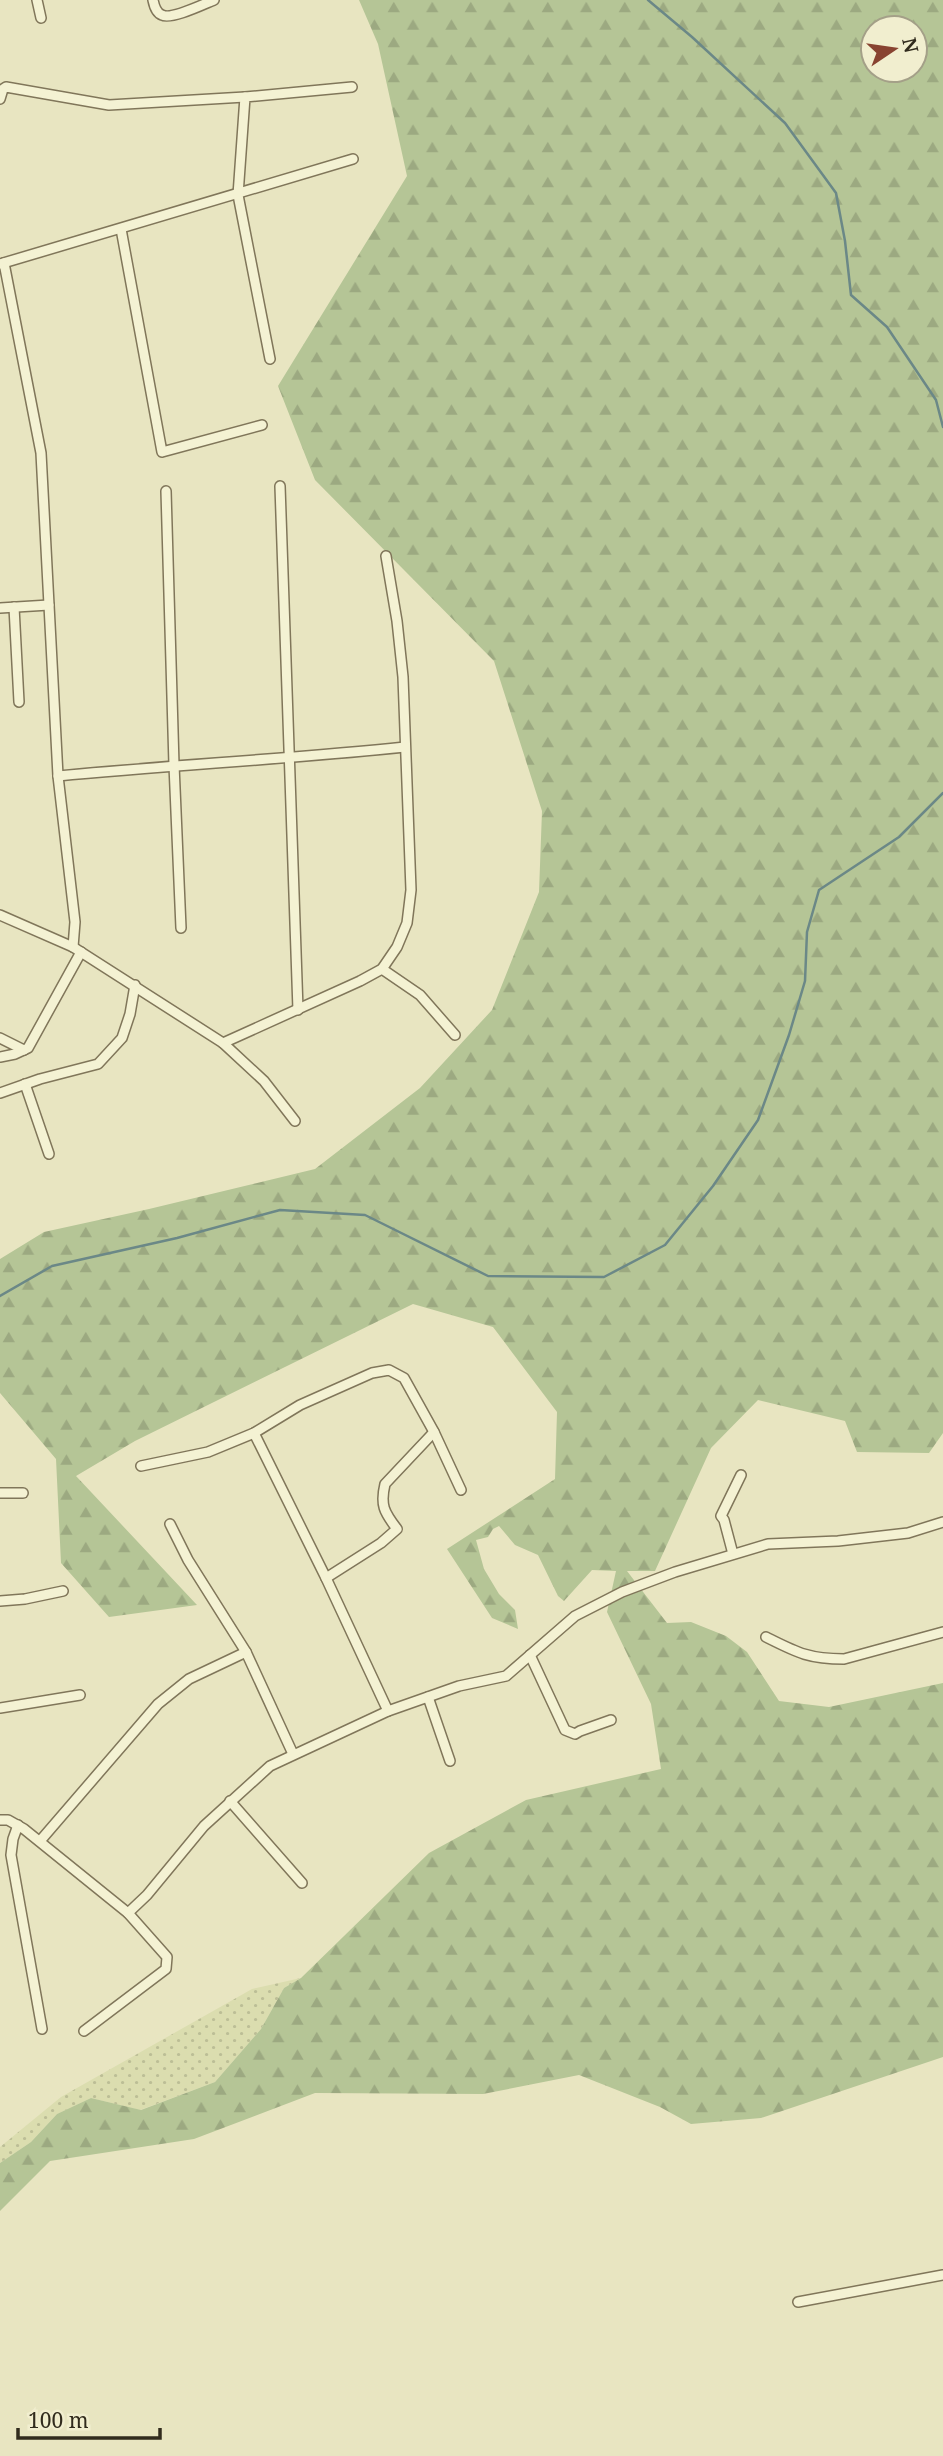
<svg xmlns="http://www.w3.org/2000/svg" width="943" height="2456" font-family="'Noto Serif',serif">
  <defs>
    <pattern id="farmland-dots" width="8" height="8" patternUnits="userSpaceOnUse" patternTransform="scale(1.75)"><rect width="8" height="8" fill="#dbddaf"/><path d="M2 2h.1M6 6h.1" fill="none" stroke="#bcbe96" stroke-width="1.8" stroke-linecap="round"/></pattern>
    <pattern id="forest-firs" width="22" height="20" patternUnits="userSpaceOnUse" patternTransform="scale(1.75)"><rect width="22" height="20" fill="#b5c596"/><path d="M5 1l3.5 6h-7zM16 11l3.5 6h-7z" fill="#9ca981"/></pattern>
  </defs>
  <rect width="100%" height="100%" fill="#e8e5c1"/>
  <polygon fill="url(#farmland-dots)" points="301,1978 284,1988 261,2029 215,2082 140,2110 91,2098 57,2114 31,2142 0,2163 0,2147 61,2097 252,1989"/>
  <path fill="url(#forest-firs)" fill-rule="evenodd" d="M359,0H943V1433L929,1453L857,1452L845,1421L758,1400L711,1448L655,1571H627L667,1623L691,1622L726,1636L747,1652L779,1701L829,1707L943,1683V2057L761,2118L691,2124L660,2107L579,2075L483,2094L315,2093L194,2139L50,2161L0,2211V2163L31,2142L57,2114L91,2098L141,2110L215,2082L261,2029L284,1988L301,1978L429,1853L526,1800L661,1769L651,1704L607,1612L616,1571L592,1570L564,1601L558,1596L538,1555L515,1545L499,1526L493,1529L488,1537L476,1540L484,1569L499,1594L515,1610L518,1629L492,1618L447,1549L555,1479L557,1412L493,1327L413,1304L135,1441L76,1476L197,1605L109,1617L61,1563L56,1459L0,1393V1259L44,1232L149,1209L315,1169L420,1088L492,1010L539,892L542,811L494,661L315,480L278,386L407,176L378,44ZM873,28H915V70H873Z"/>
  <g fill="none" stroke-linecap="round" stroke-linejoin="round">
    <g stroke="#6b8887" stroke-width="2.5">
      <polyline points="648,0 692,37 785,123 836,193 845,241 851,295 887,327 936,400 943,427"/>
      <polyline points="0,1296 52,1266 177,1238 280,1210 365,1215 488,1276 604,1277 665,1245 713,1186 758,1120 789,1035 805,981 807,932 819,890 899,837 943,793"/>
    </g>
    <defs>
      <g id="minor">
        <polyline points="37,0 41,18"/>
        <path d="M153,0C154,5 156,13 162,15C171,20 204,4 214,0"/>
        <polyline points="0,99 3,89 6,87 109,105 245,97"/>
        <polyline points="121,229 162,452 262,425"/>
        <polyline points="4,263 41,453 58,776 75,922 73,947"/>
        <polyline points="0,264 353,159"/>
        <polyline points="270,359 238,195 245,97 352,87"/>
        <polyline points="280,486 298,1010"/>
        <polyline points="166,491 174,765 181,928"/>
        <polyline points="14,607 19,702"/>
        <polyline points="0,608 49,605"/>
        <path d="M58,776C174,765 289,759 405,747"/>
        <polyline points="0,915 73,947 223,1043 264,1081 295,1121"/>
        <polyline points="382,969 420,995 455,1035"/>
        <polyline points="0,1038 24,1050"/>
        <polyline points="223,1043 360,981 382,969 397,947 407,923 411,890 403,677 397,621 386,556"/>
        <polyline points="0,1057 15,1054 28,1048 81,952"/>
        <polyline points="25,1084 49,1154"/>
        <polyline points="0,1093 40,1079 98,1064 122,1038 130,1014 135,985"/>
        <polyline points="254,1433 326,1578 388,1711"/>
        <polyline points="141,1466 208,1452 254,1433 300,1405 372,1373 389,1370 404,1378 434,1432 461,1490"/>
        <polyline points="0,1493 23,1493"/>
        <polyline points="170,1524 188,1560 246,1652 293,1754"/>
        <polyline points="733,1554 724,1520 721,1516 741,1475"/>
        <path d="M326,1578L381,1543L397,1529C384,1512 380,1505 385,1484L434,1432"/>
        <polyline points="0,1601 25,1599 63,1591"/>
        <path d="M766,1637C796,1652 808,1659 844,1659L943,1632"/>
        <polyline points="530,1655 565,1730 575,1734 580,1731 611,1720"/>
        <polyline points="428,1697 450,1761"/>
        <polyline points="0,1708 80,1695"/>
        <polyline points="230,1801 302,1883"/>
        <polyline points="0,1820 8,1820 24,1829 128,1913 147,1895 204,1826 270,1766 388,1711 459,1686 506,1676 575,1616 622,1592 675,1572 768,1544 838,1541 908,1533 943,1522"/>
        <polyline points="18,1825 13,1839 11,1855 42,2029"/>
        <polyline points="40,1841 158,1704 189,1679 246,1652"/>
        <polyline points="84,2031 166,1969 167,1957 128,1913"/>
        <polyline points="798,2302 943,2275"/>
      </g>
    </defs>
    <use href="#minor" stroke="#80765a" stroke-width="12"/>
    <use href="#minor" stroke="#f4f2d3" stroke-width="9"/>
  </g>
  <g transform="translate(894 49) rotate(77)"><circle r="33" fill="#f1eecf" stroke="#a4a088" stroke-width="2"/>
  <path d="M0-5L12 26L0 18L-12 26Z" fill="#884331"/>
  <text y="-10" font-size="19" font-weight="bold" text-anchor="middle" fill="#312b1d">N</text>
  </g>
  <path d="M18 2428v10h142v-10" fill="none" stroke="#312b1d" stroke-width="3.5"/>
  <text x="28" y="2428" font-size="21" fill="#312b1d" stroke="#f1eecf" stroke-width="5" paint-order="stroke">100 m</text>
</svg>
